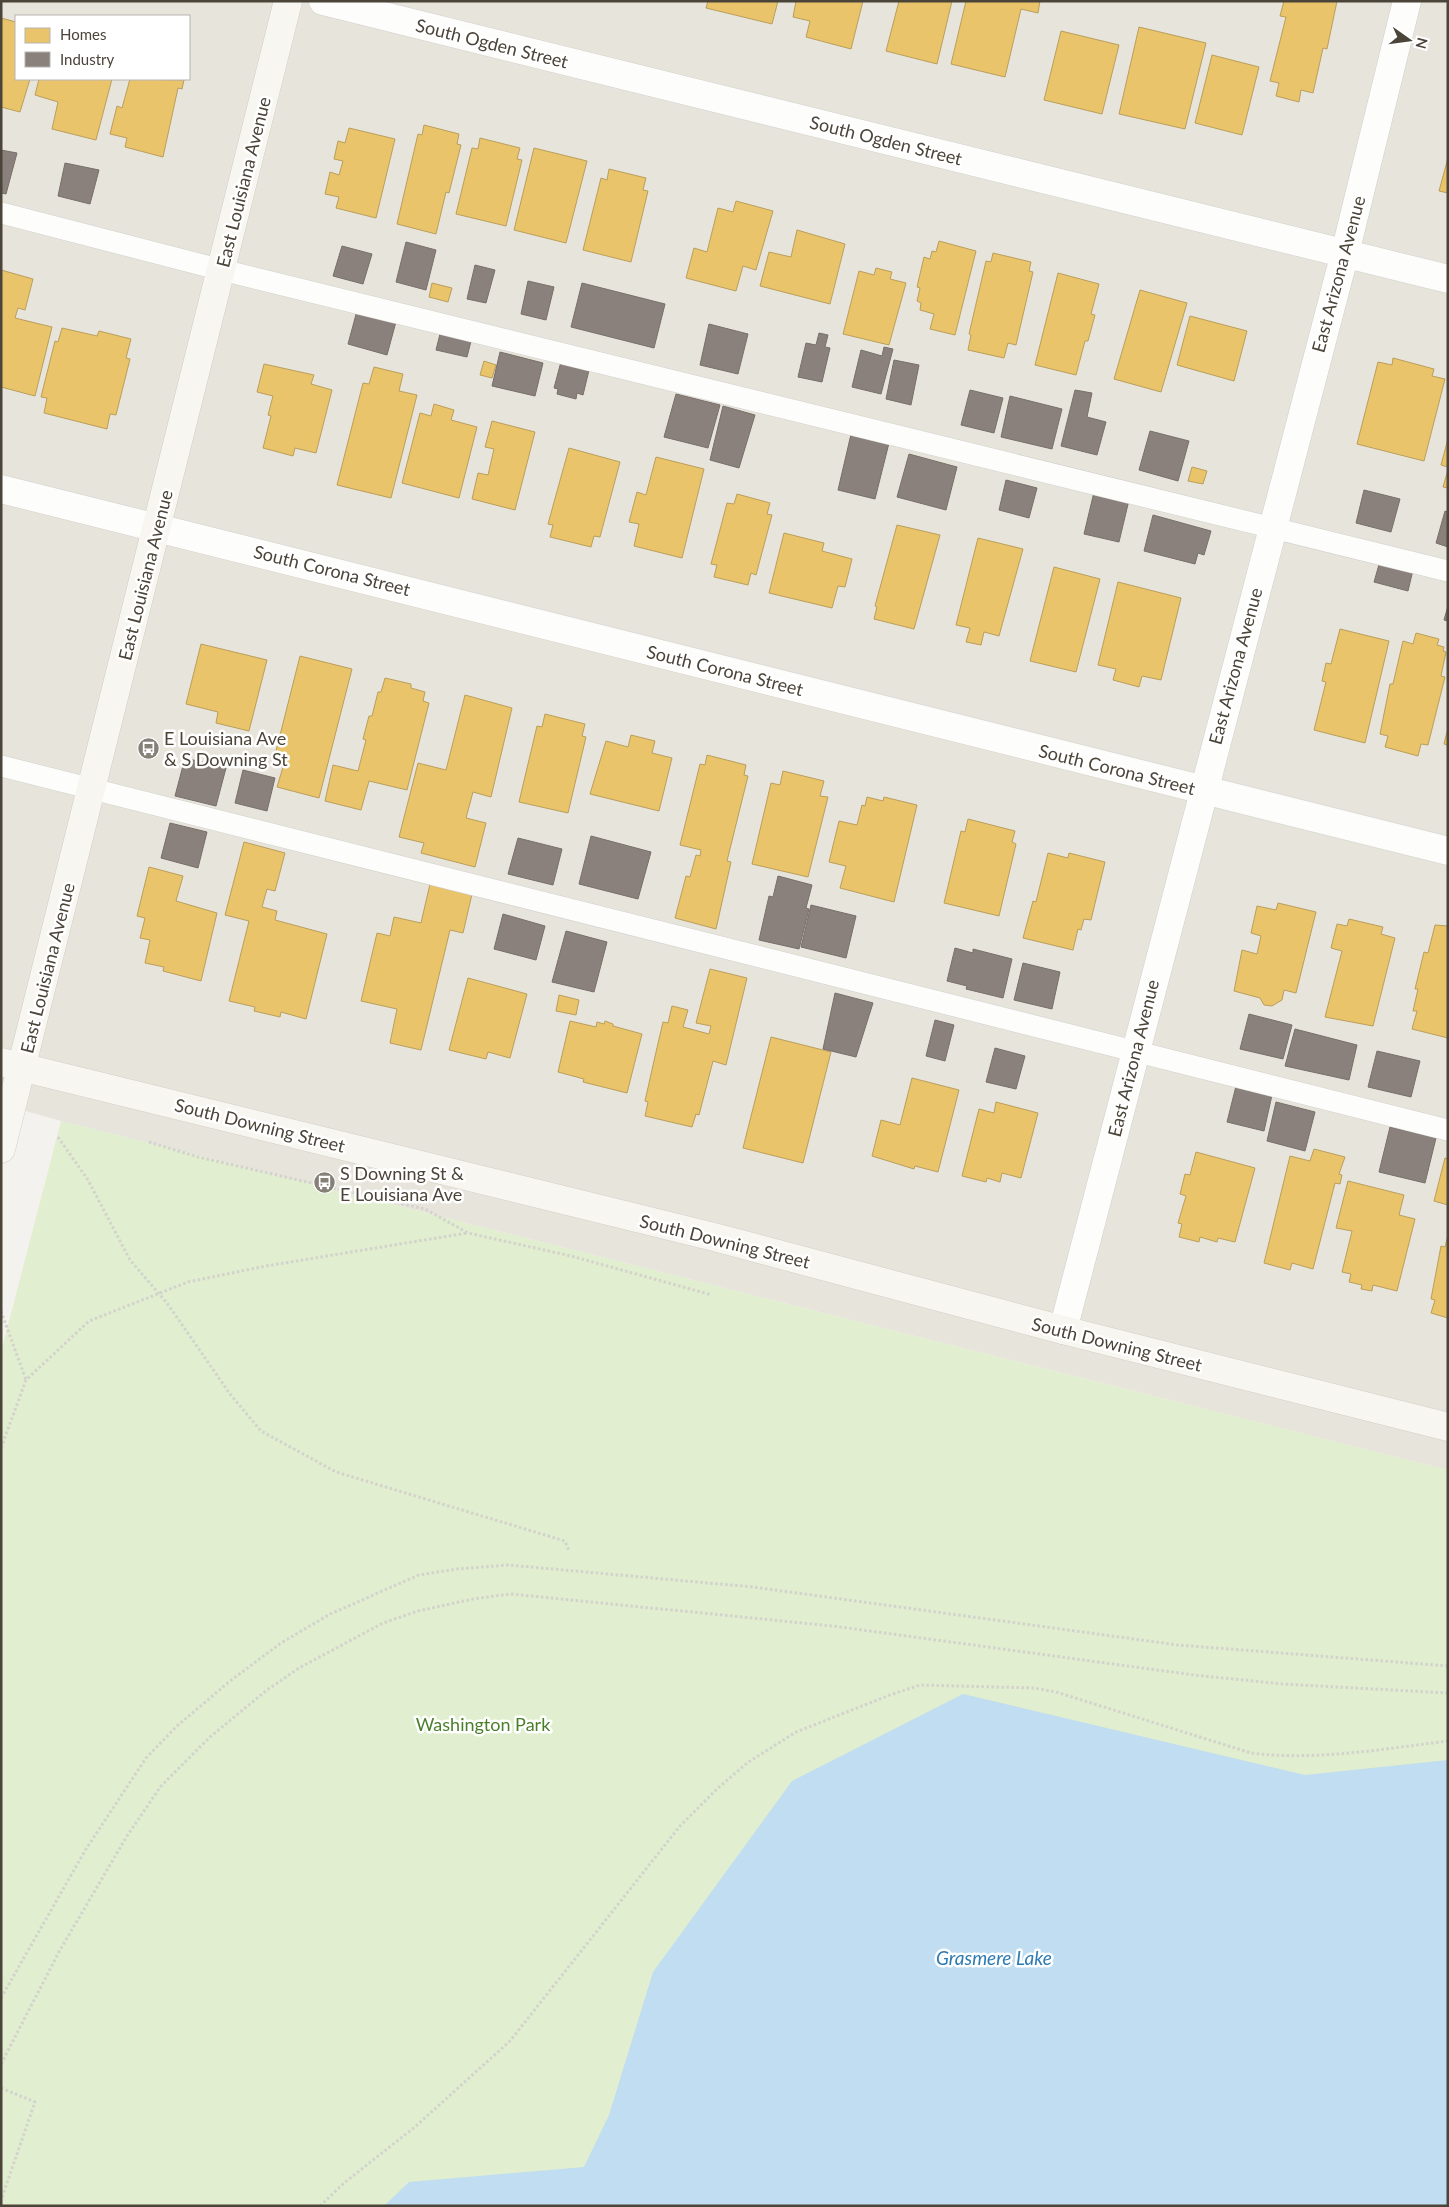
<svg xmlns="http://www.w3.org/2000/svg" width="1449" height="2207" font-family="Lato,sans-serif">
  <rect width="100%" height="100%" fill="#f4f2ee"/>
  <path fill="#e7e4dc" fill-rule="evenodd" d="M1,1H1448V1470L61,1121L1,1104ZM16,16H189V79H16Z"/>
  <polygon fill="#e1eecf" points="61,1121 1448,1470 1448,2206 1,2206 1,1352"/>
  <polygon fill="#c0ddf1" points="963,1694 1305,1775 1448,1760 1448,2206 384,2206 409,2182 584,2167 609,2115 653,1972 792,1781"/>
  <g fill="#e9c46a" stroke="#ba9e5b">
    <polygon points="708,1 778,1 772,24 706,8"/>
    <polygon points="796,1 863,1 851,49 806,37 810,21 793,17"/>
    <polygon points="899,1 952,1 937,64 886,51"/>
    <polygon points="966,1 1040,1 1038,13 1021,9 1005,77 951,64"/>
    <polygon points="1284,1 1337,1 1327,49 1323,48 1313,93 1301,90 1299,102 1276,96 1279,83 1270,81 1286,17 1280,16"/>
    <polygon points="1,18 16,22 16,79 30,79 20,112 1,107"/>
    <polygon points="1139,27 1206,43 1185,129 1119,114"/>
    <polygon points="1061,31 1119,45 1102,114 1044,100"/>
    <polygon points="1212,55 1259,67 1242,135 1195,123"/>
    <polygon points="39,79 112,79 96,140 52,129 58,102 35,95"/>
    <polygon points="130,79 184,80 182,89 178,88 163,157 125,147 127,138 110,134 117,106 122,108"/>
    <polygon points="424,125 459,134 457,144 461,145 449,193 446,192 436,234 397,224 418,134 422,135"/>
    <polygon points="349,128 395,139 376,218 336,208 339,197 325,194 330,172 339,175 343,161 334,159 338,141 345,143"/>
    <polygon points="480,138 520,148 517,159 522,160 506,226 456,214 472,148 478,149"/>
    <polygon points="534,148 587,161 566,243 514,230"/>
    <polygon points="1448,158 1448,193 1439,191"/>
    <polygon points="609,169 646,178 643,190 648,191 631,262 583,250 601,178 607,180"/>
    <polygon points="736,201 773,211 756,270 743,266 736,291 686,278 694,248 707,252 718,208 733,212"/>
    <polygon points="797,230 845,244 830,304 760,286 769,252 791,257"/>
    <polygon points="939,241 976,251 955,335 930,329 934,314 920,310 921,303 917,301 920,288 917,287 924,257 930,259 932,251 936,252"/>
    <polygon points="993,253 1031,262 1029,271 1033,272 1016,345 1008,343 1004,358 968,350 971,335 969,334 986,261 991,262"/>
    <polygon points="876,268 892,272 890,279 906,283 889,345 843,334 859,271 874,275"/>
    <polygon points="1,270 33,279 25,310 18,308 15,318 52,327 35,396 1,387"/>
    <polygon points="1058,273 1099,284 1091,314 1095,315 1088,341 1085,341 1076,375 1035,365"/>
    <polygon points="432,283 452,288 448,302 429,297"/>
    <polygon points="1140,290 1187,303 1161,392 1114,379"/>
    <polygon points="1190,316 1247,331 1234,381 1177,365"/>
    <polygon points="62,328 97,336 99,331 131,339 126,358 130,359 116,415 110,414 107,429 44,413 47,398 41,397 55,341 58,342"/>
    <polygon points="1393,358 1434,369 1432,376 1445,379 1424,461 1357,444 1378,362 1392,365"/>
    <polygon points="484,361 496,365 492,378 480,375"/>
    <polygon points="264,364 314,375 311,384 332,390 316,453 295,448 293,456 263,448 271,416 268,415 273,396 257,392"/>
    <polygon points="374,367 403,374 399,391 417,395 391,498 337,485 363,383 369,384"/>
    <polygon points="434,404 454,410 451,420 477,427 459,498 402,483 420,413 431,416"/>
    <polygon points="492,421 535,432 515,510 472,499 478,473 488,475 494,449 485,447"/>
    <polygon points="1448,439 1448,467 1441,465"/>
    <polygon points="569,448 620,462 600,537 594,536 591,547 550,537 553,525 548,524"/>
    <polygon points="656,457 704,469 682,558 634,546 639,524 629,522 637,492 646,495"/>
    <polygon points="1192,467 1207,471 1203,484 1188,481"/>
    <polygon points="1448,470 1448,488 1443,487"/>
    <polygon points="737,494 770,503 767,514 772,515 756,575 751,573 748,585 714,577 717,565 711,564 727,503 734,504"/>
    <polygon points="897,525 940,535 914,629 874,619 877,607 875,606"/>
    <polygon points="784,533 824,543 822,551 852,559 845,587 838,586 832,608 769,593"/>
    <polygon points="978,538 1023,549 999,636 984,632 981,645 966,642 970,628 956,625"/>
    <polygon points="1054,567 1100,579 1076,672 1030,661"/>
    <polygon points="1118,582 1181,598 1161,680 1142,676 1139,687 1113,680 1116,669 1098,665"/>
    <polygon points="1340,629 1389,641 1365,743 1314,730 1326,682 1322,681 1326,663 1331,664"/>
    <polygon points="1416,633 1439,639 1437,645 1444,647 1443,651 1446,652 1441,676 1445,677 1428,745 1421,744 1418,756 1385,747 1388,736 1380,734 1390,684 1393,684 1403,641 1413,644"/>
    <polygon points="201,644 267,660 249,731 216,723 218,712 186,704"/>
    <polygon points="300,656 352,669 319,798 277,787 283,767 278,766 280,756 275,755"/>
    <polygon points="385,678 411,684 411,688 425,692 423,701 429,703 407,790 369,781 361,810 325,801 333,765 358,771 366,740 363,739 369,716 372,716 378,692 381,692"/>
    <polygon points="465,695 512,708 491,797 473,792 466,818 486,823 475,867 421,853 424,843 399,837 418,763 446,770"/>
    <polygon points="545,714 585,724 582,736 586,737 568,813 519,802 537,726 542,727"/>
    <polygon points="1448,728 1448,745 1444,744"/>
    <polygon points="631,735 655,741 652,753 672,758 659,811 590,794 606,741 628,747"/>
    <polygon points="707,755 746,765 744,775 748,776 727,861 731,862 716,929 675,918 686,876 690,877 696,855 700,856 701,850 680,845 700,764 705,765"/>
    <polygon points="783,771 824,781 820,796 828,797 808,877 752,864 771,783 780,785"/>
    <polygon points="867,797 883,801 884,797 917,805 894,902 840,888 846,866 829,862 839,821 857,825 862,805 865,806"/>
    <polygon points="968,819 1015,831 1012,842 1016,844 999,916 944,903 961,831 965,832"/>
    <polygon points="244,842 285,853 275,891 267,889 262,907 277,911 275,920 327,934 306,1019 281,1012 280,1017 254,1011 255,1007 229,1001 249,921 225,915"/>
    <polygon points="1048,853 1068,858 1069,853 1105,862 1091,920 1084,919 1081,930 1078,929 1073,950 1023,938 1033,901 1036,902"/>
    <polygon points="149,867 183,876 176,901 217,913 201,981 163,971 164,967 145,963 150,940 140,938 145,918 137,916"/>
    <polygon points="430,884 472,894 463,933 450,930 421,1050 390,1043 397,1009 361,1001 377,933 390,936 394,917 421,923"/>
    <polygon points="1278,903 1316,912 1296,993 1284,990 1282,1000 1272,1006 1264,1005 1260,998 1234,991 1242,950 1257,954 1261,936 1251,933 1257,906 1276,910"/>
    <polygon points="1349,919 1383,927 1381,934 1395,938 1373,1026 1325,1017 1342,951 1331,948 1337,924 1347,926"/>
    <polygon points="1435,925 1448,926 1448,1038 1412,1029 1417,1011 1413,1011 1418,989 1415,989 1424,952 1428,953"/>
    <polygon points="710,969 747,978 726,1065 713,1061 699,1115 696,1114 692,1127 645,1116 648,1102 645,1101 656,1052 663,1022 668,1023 672,1006 688,1010 683,1027 709,1034 711,1026 696,1023"/>
    <polygon points="468,978 527,994 510,1058 488,1052 486,1059 449,1050"/>
    <polygon points="559,995 579,1000 576,1015 556,1011"/>
    <polygon points="570,1021 596,1027 597,1022 604,1024 605,1021 613,1024 613,1026 642,1034 627,1093 583,1082 584,1079 558,1072"/>
    <polygon points="771,1037 831,1052 803,1163 743,1148"/>
    <polygon points="912,1078 959,1090 938,1172 915,1166 914,1169 872,1156 881,1120 900,1125"/>
    <polygon points="996,1102 1038,1113 1021,1178 1002,1173 1000,1182 987,1178 986,1182 962,1176 979,1109 994,1113"/>
    <polygon points="1314,1149 1345,1157 1339,1174 1342,1175 1340,1184 1335,1183 1313,1269 1292,1263 1290,1270 1264,1263 1290,1156 1310,1161"/>
    <polygon points="1196,1152 1255,1168 1235,1242 1218,1238 1217,1242 1200,1237 1199,1242 1179,1237 1182,1224 1178,1223 1186,1196 1180,1194 1185,1174 1190,1175"/>
    <polygon points="1445,1158 1448,1159 1448,1205 1434,1201"/>
    <polygon points="1348,1181 1404,1195 1399,1215 1415,1219 1397,1291 1373,1285 1372,1291 1361,1289 1362,1285 1349,1282 1351,1274 1342,1272 1352,1231 1336,1228"/>
    <polygon points="1448,1235 1448,1318 1431,1313 1435,1300 1431,1299 1441,1246 1445,1247"/>
  </g>
  <g fill="#8a817c" stroke="#776f68">
    <polygon points="1,150 17,153 6,194 1,193"/>
    <polygon points="65,163 99,170 90,204 58,196"/>
    <polygon points="406,242 436,250 426,290 396,282"/>
    <polygon points="342,246 372,254 363,284 333,276"/>
    <polygon points="475,265 495,270 486,303 467,299"/>
    <polygon points="528,281 554,287 546,320 521,314"/>
    <polygon points="582,283 665,304 654,348 571,327"/>
    <polygon points="358,307 397,318 387,355 348,344"/>
    <polygon points="709,324 748,334 738,374 700,365"/>
    <polygon points="441,330 472,337 467,357 436,350"/>
    <polygon points="819,333 828,335 825,347 830,348 822,382 798,377 806,343 816,345"/>
    <polygon points="884,347 893,349 881,394 852,387 861,350 882,356"/>
    <polygon points="500,352 543,363 535,396 492,386"/>
    <polygon points="562,358 590,366 583,395 577,393 576,399 557,394 558,389 554,388"/>
    <polygon points="894,360 919,365 911,405 886,399"/>
    <polygon points="970,390 1003,398 994,433 961,425"/>
    <polygon points="1075,390 1092,393 1087,417 1106,422 1097,455 1061,446"/>
    <polygon points="676,394 720,405 708,448 664,437"/>
    <polygon points="1010,396 1062,409 1052,449 1001,437"/>
    <polygon points="723,406 755,415 739,468 710,460"/>
    <polygon points="852,430 890,439 875,499 838,490"/>
    <polygon points="1150,431 1189,441 1178,481 1139,470"/>
    <polygon points="909,454 957,467 946,510 897,497"/>
    <polygon points="1006,480 1037,488 1029,518 999,510"/>
    <polygon points="1364,490 1400,499 1391,532 1356,523"/>
    <polygon points="1094,492 1129,500 1119,542 1084,534"/>
    <polygon points="1445,511 1448,512 1448,547 1436,543"/>
    <polygon points="1153,515 1211,531 1204,555 1198,553 1195,564 1144,551"/>
    <polygon points="1380,561 1413,570 1408,591 1374,582"/>
    <polygon points="1448,606 1448,621 1444,620"/>
    <polygon points="185,758 226,768 216,806 175,796"/>
    <polygon points="243,770 275,778 267,811 235,803"/>
    <polygon points="170,823 207,832 198,868 161,858"/>
    <polygon points="591,836 651,852 638,899 579,884"/>
    <polygon points="518,838 562,849 553,885 508,874"/>
    <polygon points="778,876 812,885 806,908 809,909 799,949 759,940 769,896 773,897"/>
    <polygon points="811,905 856,916 846,958 801,947"/>
    <polygon points="503,914 545,926 536,960 494,949"/>
    <polygon points="566,931 607,942 594,992 552,982"/>
    <polygon points="955,948 973,953 973,949 1012,959 1003,998 966,989 967,986 947,981"/>
    <polygon points="1023,963 1060,972 1052,1009 1014,1000"/>
    <polygon points="835,993 873,1003 856,1057 823,1049"/>
    <polygon points="1249,1014 1292,1025 1283,1059 1240,1049"/>
    <polygon points="935,1020 954,1025 945,1061 926,1056"/>
    <polygon points="1295,1029 1357,1045 1349,1080 1285,1066"/>
    <polygon points="995,1048 1025,1056 1016,1089 986,1082"/>
    <polygon points="1377,1051 1420,1061 1411,1097 1368,1087"/>
    <polygon points="1236,1086 1272,1095 1264,1131 1227,1122"/>
    <polygon points="1276,1102 1315,1112 1305,1151 1267,1141"/>
    <polygon points="1390,1127 1436,1138 1425,1183 1379,1172"/>
  </g>
  <g fill="none" stroke-linecap="round" stroke-linejoin="round">
    <defs>
      <g id="lane">
        <polyline points="1,213 222,270 1448,571"/>
        <polyline points="1,766 1448,1130"/>
      </g>
      <g id="street">
        <polyline points="323,1 1448,279"/>
        <polyline points="1,489 1448,851"/>
        <polyline points="1063,1330 1345,253 1407,1"/>
      </g>
      <g id="secondary">
        <polyline points="1,1062 714,1237 1063,1330 1448,1427"/>
        <polyline points="1,1149 288,1"/>
      </g>
    </defs>
    <use href="#lane" stroke="#d2d0cb" stroke-width="22"/>
    <use href="#street" stroke="#d2d0cb" stroke-width="29"/>
    <use href="#secondary" stroke="#d3cfc5" stroke-width="29"/>
    <g stroke="#d3d2cc" stroke-width="3" stroke-dasharray="2.5 2.5" stroke-linecap="butt">
      <polyline points="58,1137 88,1180 130,1260 167,1303 230,1394 261,1431 336,1472 565,1541 569,1551"/>
      <polyline points="149,1142 198,1157 425,1209 468,1233 571,1256 712,1295"/>
      <polyline points="1,1311 26,1380"/>
      <polyline points="1,1448 26,1380 89,1321 188,1282 266,1266 467,1233"/>
      <polyline points="1,1998 86,1849 146,1758 177,1726 230,1681 281,1643 330,1614 419,1575 457,1569 508,1565 753,1587 1178,1645 1448,1666"/>
      <polyline points="1,2064 60,1950 127,1836 161,1786 210,1737 267,1690 299,1668 383,1623 418,1611 473,1599 510,1594 833,1626 1194,1675 1282,1684 1448,1693"/>
      <polyline points="1,2088 35,2102 1,2200"/>
      <path d="M320,2206L344,2183L416,2126L510,2041L680,1826L717,1789L747,1763L796,1732L890,1695L920,1685L1034,1688L1056,1692L1251,1753C1316,1761 1383,1749 1448,1741"/>
    </g>
    <use href="#lane" stroke="#fdfdfc" stroke-width="21"/>
    <use href="#street" stroke="#fdfdfc" stroke-width="28"/>
    <use href="#secondary" stroke="#f7f6f1" stroke-width="28"/>
  </g>
  <defs>
    <symbol id="bus-disc" viewBox="-11 -11 22 22"><circle r="9.5" fill="#868178" stroke="#fff"/><path d="M-5-6H5V4H4V6H2V4H-2V6H-4V4H-5ZM-3.5-4V0h7V-4ZM-3.5 1.2v1.5H-2V1.2ZM2 1.2v1.5H3.5V1.2Z" fill="#fff"/></symbol>
  </defs>
  <g fill-rule="evenodd">
    <use href="#bus-disc" x="136" y="736" width="25" height="25"/>
    <use href="#bus-disc" x="312" y="1170" width="25" height="25"/>
  </g>
  <g text-anchor="middle" dominant-baseline="central" stroke-width="5" stroke-linejoin="round" paint-order="stroke">
    <g font-size="18" fill="#4b4439" stroke="#fff">
      <text transform="translate(492 43) rotate(14)">South Ogden Street</text>
      <text transform="translate(886 140) rotate(14)">South Ogden Street</text>
      <text transform="translate(243 182) rotate(-76)">East Louisiana Avenue</text>
      <text transform="translate(1338 274) rotate(-75)">East Arizona Avenue</text>
      <text transform="translate(332 570) rotate(14)">South Corona Street</text>
      <text transform="translate(145 575) rotate(-76)">East Louisiana Avenue</text>
      <text transform="translate(1235 666) rotate(-75)">East Arizona Avenue</text>
      <text transform="translate(725 670) rotate(14)">South Corona Street</text>
      <text transform="translate(1117 769) rotate(14)">South Corona Street</text>
      <text transform="translate(47 968) rotate(-76)">East Louisiana Avenue</text>
      <text transform="translate(1133 1058) rotate(-76)">East Arizona Avenue</text>
      <text transform="translate(260 1125) rotate(14)">South Downing Street</text>
      <text transform="translate(725 1241) rotate(14)">South Downing Street</text>
      <text transform="translate(1117 1344) rotate(14)">South Downing Street</text>
    </g>
    <g font-size="18" fill="#4b4439" stroke="#fff" text-anchor="start">
      <text x="164" y="738">E Louisiana Ave<tspan x="164" dy="21">&amp; S Downing St</tspan></text>
      <text x="340" y="1173">S Downing St &amp;<tspan x="340" dy="21">E Louisiana Ave</tspan></text>
    </g>
    <g font-size="18" fill="#4a7f2a" stroke="#fff">
      <text x="483" y="1724">Washington Park</text>
    </g>
    <g font-size="19" font-style="italic" fill="#2e7ab2" stroke="#fff">
      <text x="994" y="1957">Grasmere Lake</text>
    </g>
  </g>
  <rect width="1449" height="2207" fill="none" stroke="#4b4439" stroke-width="5"/>
  <rect x="15" y="15" width="175" height="65" fill="#ffffff" stroke="#b7b4b0"/>
  <rect x="25" y="28" width="25" height="15" fill="#e9c46a" stroke="#b7b4b0"/>
  <text x="60" y="40" font-size="15" fill="#4b4439">Homes</text>
  <rect x="25" y="52" width="25" height="15" fill="#8a817c" stroke="#b7b4b0"/>
  <text x="60" y="65" font-size="15" fill="#4b4439">Industry</text>
  <g transform="translate(1409 40) rotate(104)" stroke="#ffffff" stroke-width="4" paint-order="stroke">
  <path d="M0-4L9 19L0 12L-9 19Z" fill="#4b4439"/>
  <text y="-8" font-size="14" font-weight="bold" text-anchor="middle" fill="#4b4439">N</text>
  </g>
</svg>
